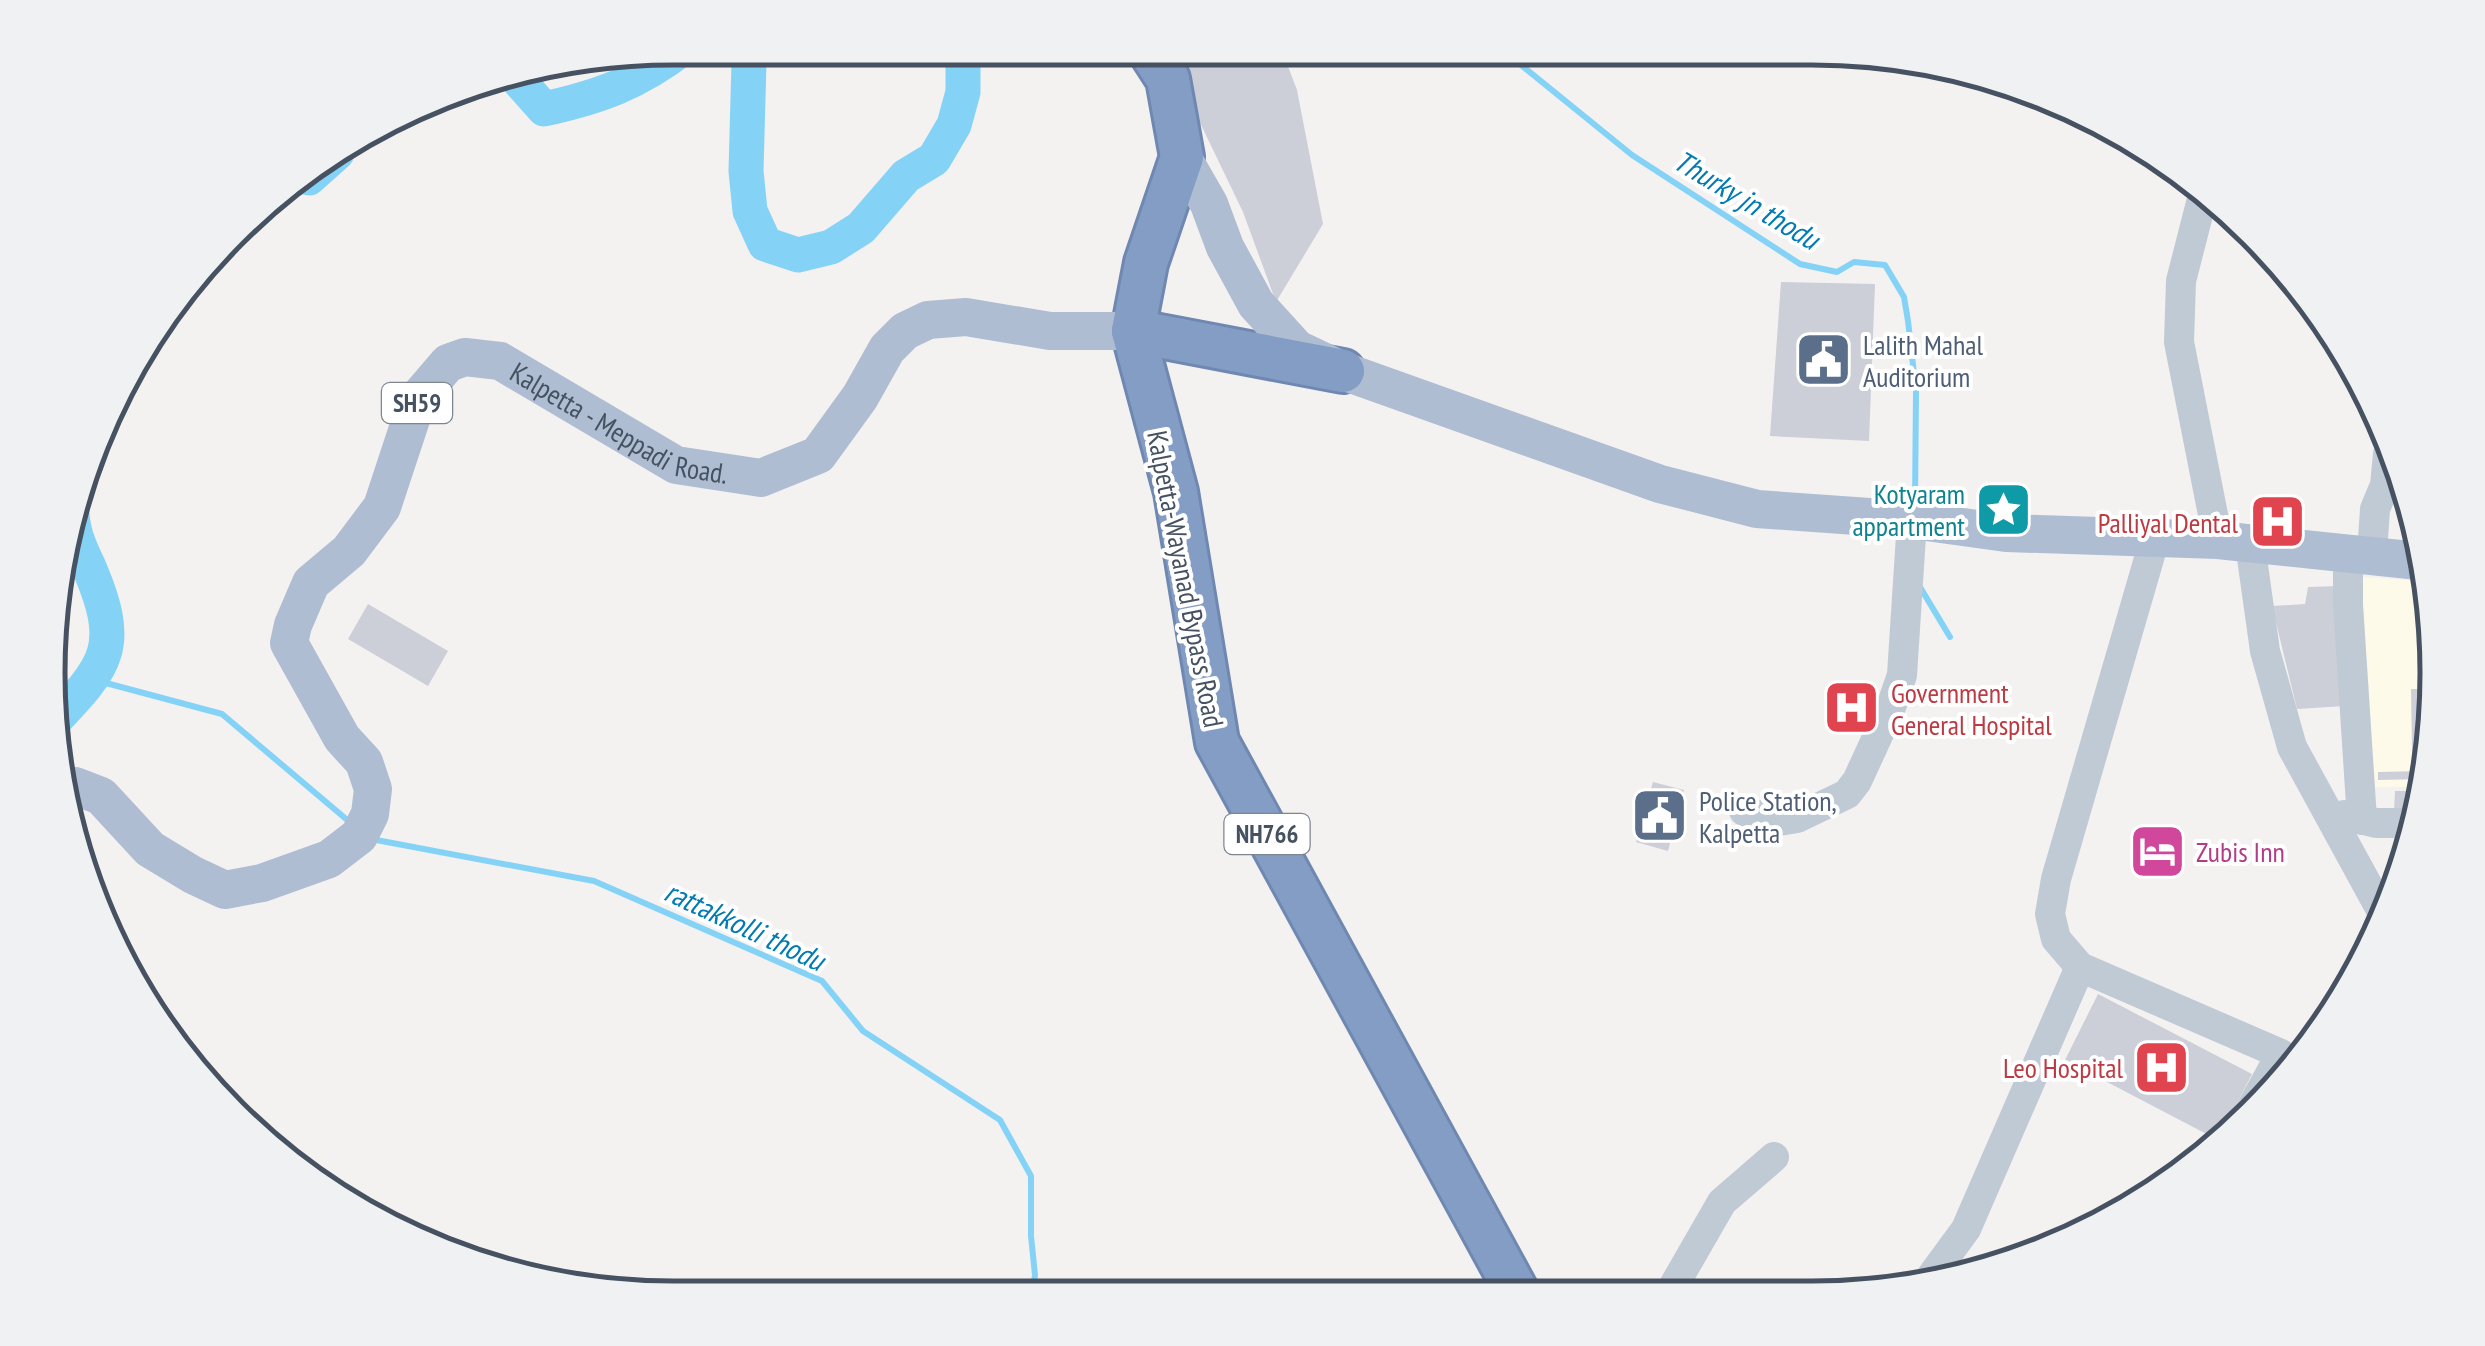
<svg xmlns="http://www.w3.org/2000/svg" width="2485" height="1346" font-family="'PT Sans Narrow',sans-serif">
  <rect width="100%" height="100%" fill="#f4f1f1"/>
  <polygon fill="#fefaea" points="2361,577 2421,581 2432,754 2421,787 2375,787"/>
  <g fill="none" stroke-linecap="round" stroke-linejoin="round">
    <g stroke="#84d3f6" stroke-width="6">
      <polyline points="1500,48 1632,155 1800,264 1837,272 1854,262 1885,265 1904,297 1908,321 1916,391 1915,503"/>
      <polyline points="1920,587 1950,637"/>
      <polyline points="91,679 222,714 352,824"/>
      <polyline points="371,839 594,881 822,981 863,1031 1000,1120 1031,1176 1031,1236 1035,1275 1032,1296"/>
    </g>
    <g stroke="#84d3f6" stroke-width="35">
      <polyline points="739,48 749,62 746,171 750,211 765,244 798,255 831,247 861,228 906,176 934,159 954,125 963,92 963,48"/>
      <path d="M513,74L544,109C599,97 638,83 683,48"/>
      <polyline points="295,175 309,178 337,153"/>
      <path d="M51,724C109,664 123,646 88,565C77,542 73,532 71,505"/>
    </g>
  </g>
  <g fill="#cccfd7">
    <polygon points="1164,48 1281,48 1297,90 1323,224 1276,302 1243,212"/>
    <polygon points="1781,282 1875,284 1869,441 1770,436"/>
    <polygon points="2340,586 2345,706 2297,709 2272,606 2305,604 2308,587"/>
    <polygon points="368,604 448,651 428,686 348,639"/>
    <polygon points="2411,689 2428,689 2432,753 2412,753"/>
    <polygon points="2424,771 2424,779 2378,780 2378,772"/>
    <polygon points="1653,782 1684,790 1668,851 1636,842"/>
    <polygon points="2395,791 2420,791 2413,812 2394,812"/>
    <polygon points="2098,994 2252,1074 2218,1140 2065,1060"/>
  </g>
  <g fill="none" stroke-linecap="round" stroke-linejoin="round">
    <defs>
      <g id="highway">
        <polyline points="1148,48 1168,79 1182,157 1146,263 1133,331 1176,492 1217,742 1518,1294"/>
        <polyline points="1133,331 1343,371"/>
      </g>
    </defs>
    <use href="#highway" stroke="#6f88b1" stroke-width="48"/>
    <g stroke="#c0cad4" stroke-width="30">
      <polyline points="2202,199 2181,281 2179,342 2218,540"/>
      <polyline points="2155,538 2056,879 2050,914 2056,939 2080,967 2281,1054 2246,1118"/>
      <polyline points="2250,544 2265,651 2292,747 2380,908"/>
      <polyline points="2348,552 2348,604 2362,820"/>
      <polyline points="2372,554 2375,509 2385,485 2388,454"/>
      <polyline points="1744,811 1779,821 1797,818 1847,794 1857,781 1891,707 1902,675 1912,520"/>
      <polyline points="2344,815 2376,823 2409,823"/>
      <polyline points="1925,1285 1966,1229 2080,967"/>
      <polyline points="1669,1294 1722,1202 1774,1157"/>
    </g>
    <g stroke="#aebdd2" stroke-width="38">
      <polyline points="1182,157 1209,204 1225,247 1256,304 1297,349 1343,371 1660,484 1757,509 1912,520 2006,533 2218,540 2419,561"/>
      <path id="s1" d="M66,788L75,786L101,796L150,849L193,875L225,890L262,883L329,859L359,836L370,814L373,789L364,762L342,738L289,643L293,625L311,583L349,551L382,507L418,398L448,363L465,357L500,361L676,465L761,478L818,455L860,397L887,349L905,331L928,320L966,317L1050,331H1133"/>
    </g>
    <use href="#highway" stroke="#849dc5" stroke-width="42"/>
  </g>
  <defs>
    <symbol id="civic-square" viewBox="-11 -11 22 22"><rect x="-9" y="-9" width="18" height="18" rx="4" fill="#5c6f8a" stroke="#fff"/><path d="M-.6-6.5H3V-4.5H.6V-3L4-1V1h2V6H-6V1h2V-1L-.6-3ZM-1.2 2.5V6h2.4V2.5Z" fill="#fff"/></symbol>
    <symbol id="sight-square" viewBox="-11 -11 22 22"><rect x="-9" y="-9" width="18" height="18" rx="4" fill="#0f9aa8" stroke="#fff"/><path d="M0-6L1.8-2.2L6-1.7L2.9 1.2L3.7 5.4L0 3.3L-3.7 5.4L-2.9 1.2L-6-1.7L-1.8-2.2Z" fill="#fff"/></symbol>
    <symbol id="hospital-square" viewBox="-11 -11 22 22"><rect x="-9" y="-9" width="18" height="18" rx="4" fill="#e0444e" stroke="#fff"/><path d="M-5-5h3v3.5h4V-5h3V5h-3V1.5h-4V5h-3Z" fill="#fff"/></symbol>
    <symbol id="hotel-square" viewBox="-11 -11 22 22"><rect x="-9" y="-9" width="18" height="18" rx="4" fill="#d1479c" stroke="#fff"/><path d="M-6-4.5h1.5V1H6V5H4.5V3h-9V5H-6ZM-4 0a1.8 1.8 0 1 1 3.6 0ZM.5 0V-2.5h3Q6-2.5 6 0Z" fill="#fff"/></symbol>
  </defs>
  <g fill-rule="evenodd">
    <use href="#civic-square" x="1792" y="328" width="63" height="63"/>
    <use href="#sight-square" x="1972" y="478" width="63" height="63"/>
    <use href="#hospital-square" x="2246" y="490" width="63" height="63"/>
    <use href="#hospital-square" x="1820" y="676" width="63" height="63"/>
    <use href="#civic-square" x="1628" y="784" width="63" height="63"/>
    <use href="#hotel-square" x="2126" y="820" width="63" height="63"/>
    <use href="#hospital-square" x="2130" y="1036" width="63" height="63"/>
  </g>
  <g text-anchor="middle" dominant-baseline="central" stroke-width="8" stroke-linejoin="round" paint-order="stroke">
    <g fill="#fff" stroke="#7e8690" stroke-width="2.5">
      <rect x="382" y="383" width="70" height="40" rx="8"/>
      <rect x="1224.5" y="814" width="85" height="40" rx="8"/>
    </g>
    <g font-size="25" font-weight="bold" fill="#465261">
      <text x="417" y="403">SH59</text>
      <text x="1267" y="834">NH766</text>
    </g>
    <g font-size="28" fill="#4e5e75" stroke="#fff" text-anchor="start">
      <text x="1863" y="344">Lalith Mahal<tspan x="1863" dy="32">Auditorium</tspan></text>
      <text x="1699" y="800">Police Station,<tspan x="1699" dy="32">Kalpetta</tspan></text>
    </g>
    <g font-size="28" fill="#465261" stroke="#fff">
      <text stroke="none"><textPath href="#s1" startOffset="1080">Kalpetta - Meppadi Road.</textPath></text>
      <text transform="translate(1186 579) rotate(79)">Kalpetta-Wayanad Bypass Road</text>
    </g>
    <g font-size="28" fill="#0d838f" stroke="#fff" text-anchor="end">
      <text x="1965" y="493">Kotyaram<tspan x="1965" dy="32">appartment</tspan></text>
    </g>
    <g font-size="28" fill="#be3a42" stroke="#fff" text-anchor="end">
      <text x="2238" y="522">Palliyal Dental</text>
      <text x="1891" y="692" text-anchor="start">Government<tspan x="1891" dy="32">General Hospital</tspan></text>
      <text x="2123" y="1067">Leo Hospital</text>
    </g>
    <g font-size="28" fill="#b23c85" stroke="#fff" text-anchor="start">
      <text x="2196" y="851">Zubis Inn</text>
    </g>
    <g font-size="30" font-style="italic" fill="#017bb2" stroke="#fff">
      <text transform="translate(1747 199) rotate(31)">Thurky jn thodu</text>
      <text transform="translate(745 925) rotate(25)">rattakkolli thodu</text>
    </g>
  </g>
  <path d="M0 0H2485V1346H0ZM673 65H1812A608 608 0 0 1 2420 673V673A608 608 0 0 1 1812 1281H673A608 608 0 0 1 65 673V673A608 608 0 0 1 673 65Z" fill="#f0f1f2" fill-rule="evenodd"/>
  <path fill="none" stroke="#465261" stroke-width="5" d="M673 65H1812A608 608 0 0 1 2420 673V673A608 608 0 0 1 1812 1281H673A608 608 0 0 1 65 673V673A608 608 0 0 1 673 65Z"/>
</svg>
